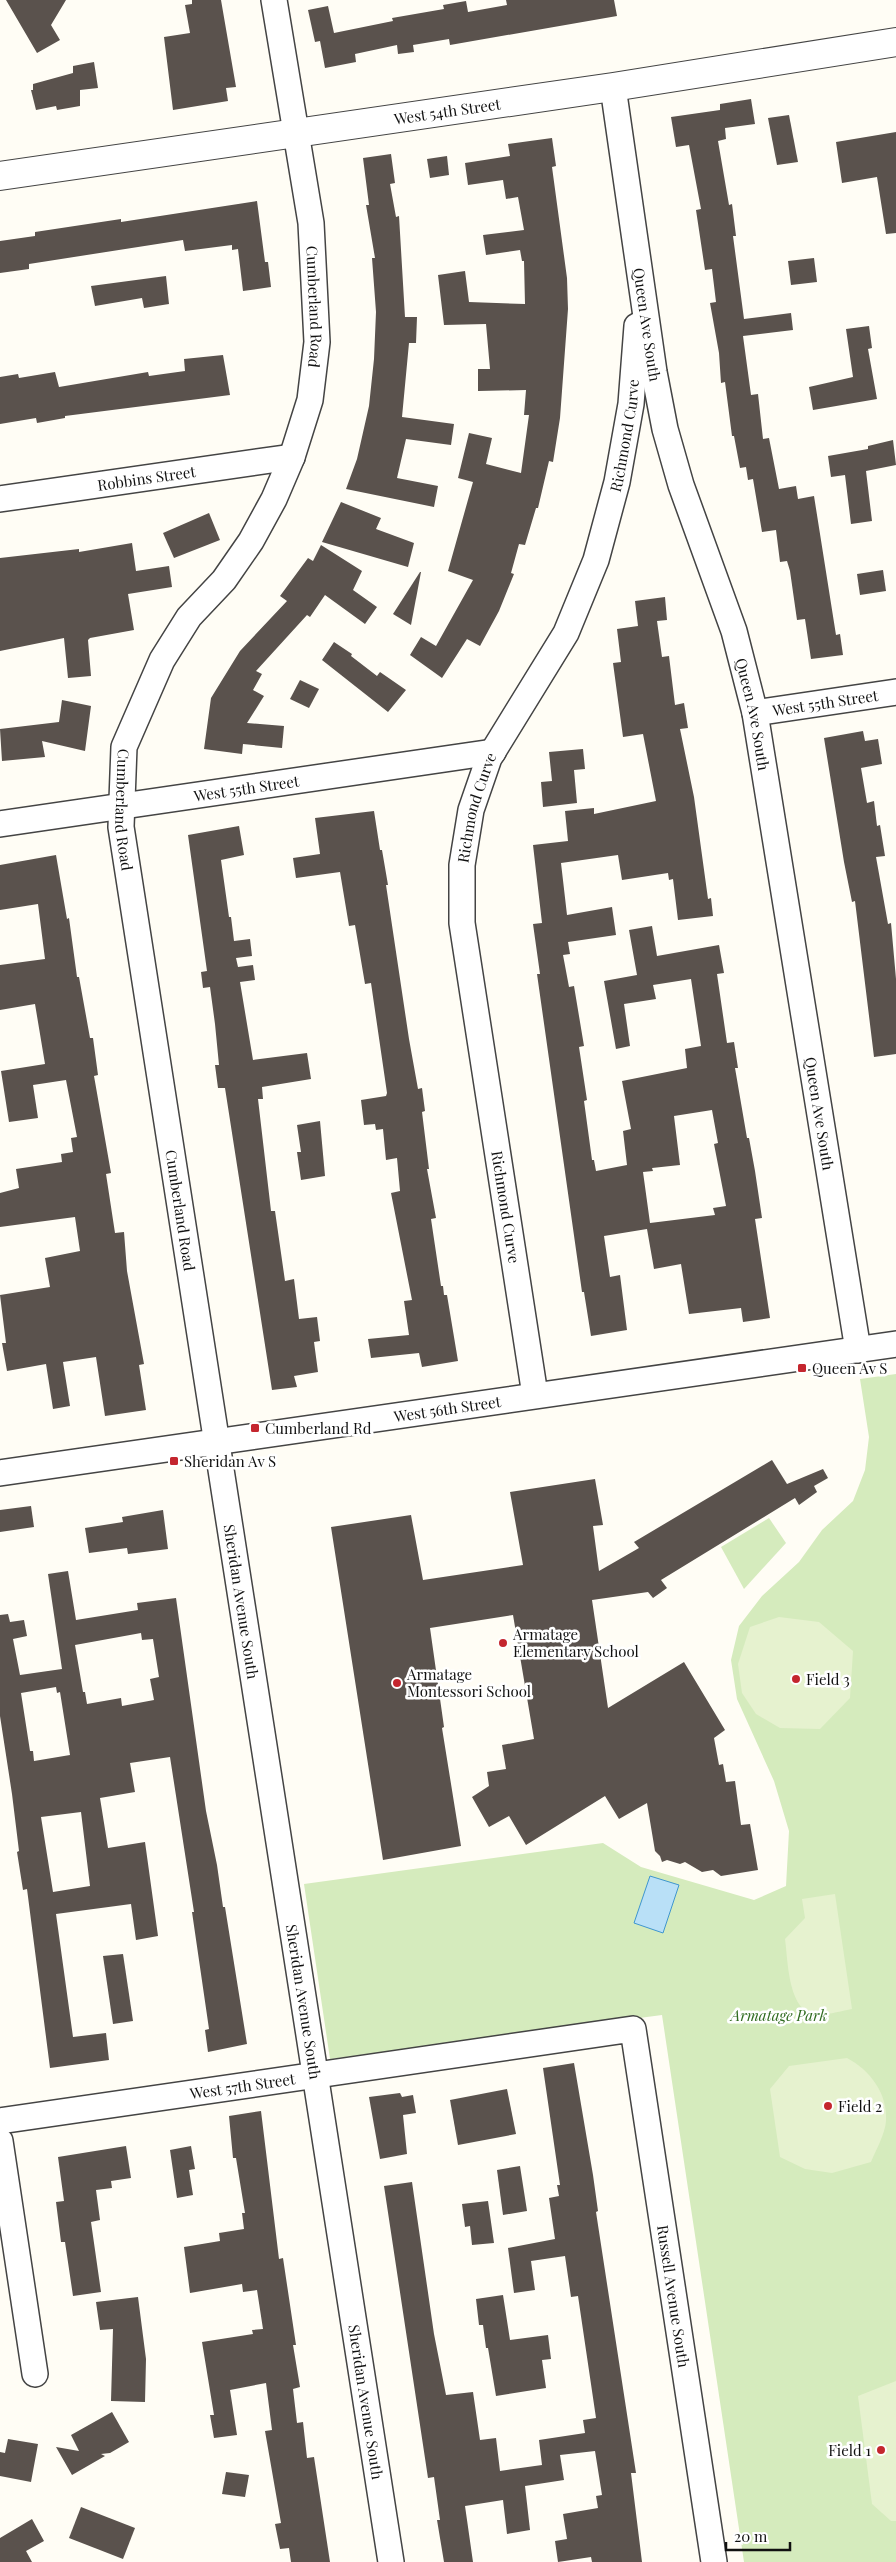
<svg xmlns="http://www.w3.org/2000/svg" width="896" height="2562" font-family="'Playfair Display',serif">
  <rect width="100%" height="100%" fill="#fffdf5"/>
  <g fill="#d5ebbd">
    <polygon points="896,1374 896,2562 744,2562 662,2015 330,2059 304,1884 603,1843 641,1867 754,1900 786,1886 789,1831 774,1781 737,1699 731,1660 739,1626 762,1596 799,1562 822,1530 853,1501 865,1470 869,1437 860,1379"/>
    <polygon points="769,1518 786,1543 744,1589 721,1547"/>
  </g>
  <g fill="#e6f2cf">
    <polygon points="779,1617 819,1622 853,1651 850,1698 820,1729 780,1728 756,1714 742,1693 738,1664 750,1627"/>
    <path d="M835,1894L852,2009C841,2011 825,2016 814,2014C788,2010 788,1960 785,1939L805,1918L802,1899Z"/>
    <path d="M847,2058C870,2070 888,2094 886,2121C885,2134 876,2150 871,2162L832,2173L805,2169L780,2157L770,2089L789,2066Z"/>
    <polygon points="896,2381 896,2521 891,2521 872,2504 858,2396"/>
  </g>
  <polygon fill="#b9e0f7" stroke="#3f96cf" points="650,1876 679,1885 663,1933 634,1923"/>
  <g fill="#5a524d" fill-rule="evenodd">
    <polygon points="6,0 66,0 51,25 60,40 37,53"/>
    <polygon points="192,0 221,0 236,87 226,88 228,101 173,110 164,37 190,33 185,5 192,4"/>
    <polygon points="506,0 614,0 617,16 450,45 449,39 413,45 414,52 398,54 397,45 355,54 356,62 325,68 320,41 315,42 308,10 328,6 334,33 393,21 392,18 444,9 443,5 466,1 468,12 507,5"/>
    <polygon points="94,62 98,88 80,90 80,106 57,110 56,106 36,110 31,90 33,90 33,84 73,73 73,66"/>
    <polygon points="751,99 755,124 725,128 726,139 718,141 729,205 732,204 736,236 733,236 744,319 791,313 793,330 743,336 751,395 758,394 763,439 769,438 779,489 796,486 798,499 814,496 836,635 840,634 843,655 811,659 805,619 797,620 790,571 787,561 780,562 776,530 762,532 753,479 748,480 746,467 740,468 734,436 732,436 725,382 721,383 719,353 710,303 716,302 712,269 705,270 696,210 701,209 689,145 676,147 671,117 720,110 720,104"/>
    <polygon points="789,115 798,162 777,165 768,118"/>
    <polygon points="896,132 896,233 886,234 877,177 842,183 836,142"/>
    <polygon points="552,138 556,166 552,167 567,278 568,309 560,418 553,462 549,461 538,508 536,508 525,545 519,544 511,573 514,574 499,611 480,646 467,639 442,678 410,655 421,637 436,646 473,580 448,571 473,482 458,478 469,433 492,438 486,464 521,473 529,415 524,415 526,390 478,391 478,369 490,369 486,324 444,325 438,275 465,271 469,302 525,304 524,261 522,261 520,250 486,255 483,235 524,230 518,197 506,199 503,180 468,185 465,163 510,156 508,144"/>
    <polygon points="391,154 395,183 390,184 396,217 399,216 405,317 417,317 416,343 409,343 402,417 454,424 451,445 406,439 397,478 438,486 434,507 346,489 357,459 369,406 374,359 376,312 372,258 375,258 366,205 369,205 363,158"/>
    <polygon points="447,156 449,175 430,178 427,159"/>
    <polygon points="257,201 265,262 268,262 271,287 243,291 238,249 232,250 232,245 185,251 183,240 29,264 29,269 0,273 0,241 35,236 35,232 121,219 121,222"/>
    <polygon points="814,258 817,282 791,285 788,261"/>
    <polygon points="166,276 169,304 144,308 142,298 95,306 91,286"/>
    <polygon points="869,326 872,348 868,349 877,399 813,410 809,387 853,377 846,329"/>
    <polygon points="223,355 230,395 65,416 65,418 37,423 36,418 0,424 0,377 18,374 19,378 55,372 59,387 148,372 149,376 185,371 184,359"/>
    <polygon points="893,440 896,465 866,471 872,521 851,524 845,475 831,477 828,456 868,449 868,446"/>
    <polygon points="341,502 381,518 376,529 414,543 408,567 322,542"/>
    <polygon points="209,513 220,540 174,558 163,533"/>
    <polygon points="132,543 136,571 169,566 172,587 128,594 134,630 90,638 88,640 91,676 68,678 64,638 0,651 0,558 79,549 79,552"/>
    <polygon points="321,545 362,571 353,590 377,607 365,624 325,595 310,617 307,615 256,671 262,674 253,690 264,696 247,723 284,726 282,748 243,744 242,754 204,749 211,698 240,651 287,601 280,596 308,558 313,561"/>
    <polygon points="883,570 886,591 860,595 857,574"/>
    <polygon points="420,572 421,572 411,625 393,614"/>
    <path d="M665,597L667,620L657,621L662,657L669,656L675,705L684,703L688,728L680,729L694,797L708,899L711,898L713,916L678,920L673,879L669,880L668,873L622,880L618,855L561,863L567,915L612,907L616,935L568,942L570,954L563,955L569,987L574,986L584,1046L579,1047L587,1100L584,1101L592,1160H594L596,1171L627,1165L623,1131L631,1129L622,1081L687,1068L685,1049L701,1046L691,979L653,985L656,999L624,1004L630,1046L616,1049L604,981L637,975L629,930L652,926L657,956L719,945L724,973L717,974L727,1043L734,1042L738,1068H735L747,1138H749L755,1171L762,1218L755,1219L770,1318L743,1322L741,1308L689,1314L681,1264L654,1269L647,1229L604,1236L610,1277L620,1275L627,1330L591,1336L584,1292H582L537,974H540L533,924L542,923L533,845L568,841L565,811L594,808V814L656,801L643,734L623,737L613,663L621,662L617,629L638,626L635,601ZM712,1110L718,1143L714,1144L726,1206L713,1208L715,1215L650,1223L643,1172L653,1171L652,1168L680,1165L674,1116Z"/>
    <polygon points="334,642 352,654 351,656 377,676 380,672 406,690 388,712 322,660"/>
    <polygon points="300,680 319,689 309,708 290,699"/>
    <polygon points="62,700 91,706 85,751 42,741 45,757 2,761 0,729 59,722"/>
    <polygon points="863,731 865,741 878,739 882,764 861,768 867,803 874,801 877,826 880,825 885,856 876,857 888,924 891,923 896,979 896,1054 874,1057 855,901 852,902 844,862 824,738"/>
    <polygon points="583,749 585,769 574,770 577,803 543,807 541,782 552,781 549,752"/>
    <polygon points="374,811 380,850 382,850 388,885 386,885 409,1039 418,1089 422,1088 425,1111 422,1112 429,1169 427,1169 436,1218 431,1219 441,1286 443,1286 444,1295 447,1295 458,1361 422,1367 419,1353 371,1358 368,1339 409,1335 404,1301 412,1300 391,1193 400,1191 397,1158 386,1160 383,1129 376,1130 375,1124 364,1125 361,1100 386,1096 387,1093 371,983 365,984 355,925 349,926 340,872 296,878 293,858 320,854 315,818"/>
    <polygon points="239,826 244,855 221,860 229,917 231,917 234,941 250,939 252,956 236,958 238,967 253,965 255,980 240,982 253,1060 307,1053 311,1079 262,1087 263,1099 258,1099 271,1211 275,1211 285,1281 294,1279 299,1319 317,1317 320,1341 314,1342 318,1372 294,1376 297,1387 272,1390 225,1088 218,1088 215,1065 219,1065 215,1024 210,987 203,988 201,972 207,971 188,835"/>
    <polygon points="56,855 67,919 69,918 77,977 79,977 90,1038 93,1038 98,1075 94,1076 111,1173 106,1174 115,1233 124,1232 127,1271 144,1364 139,1365 146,1410 105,1416 96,1357 63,1362 70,1406 53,1409 46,1364 7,1371 2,1343 6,1343 0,1295 50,1287 45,1258 80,1251 75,1217 0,1227 0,1193 19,1188 16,1169 62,1162 61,1154 73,1152 71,1138 77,1137 66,1080 33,1085 38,1118 9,1122 1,1071 45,1064 35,1004 0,1010 0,965 45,959 38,904 0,910 0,865"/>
    <polygon points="320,1121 325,1176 301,1180 297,1152 301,1152 297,1125"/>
    <polygon points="772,1460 787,1484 823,1469 828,1478 814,1486 817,1492 799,1505 795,1498 661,1580 667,1588 653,1598 648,1592 592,1600 608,1708 684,1662 725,1730 714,1738 719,1765 723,1764 726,1782 735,1781 741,1825 750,1824 758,1870 721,1876 713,1870 702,1872 685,1862 680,1864 667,1860 662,1862 660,1856 655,1851 647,1803 619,1819 605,1796 526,1845 509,1816 489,1827 472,1797 489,1786 487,1772 506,1769 502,1745 534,1739 513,1615 430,1628 444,1727 442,1728 461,1846 383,1860 331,1527 411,1515 423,1580 523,1565 510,1492 595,1479 603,1525 593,1526 599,1571 639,1548 634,1542"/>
    <polygon points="31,1506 34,1527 0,1532 0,1510"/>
    <polygon points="163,1510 168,1549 128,1554 127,1548 89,1553 85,1528 123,1522 122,1517"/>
    <path d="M68,1571L76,1620L138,1610L137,1603L176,1598L206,1811L217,1865L223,1907H225L247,2044L208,2052L205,2030L209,2029L192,1912H194L170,1757L130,1763L135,1792L100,1798L108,1848L145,1842L158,1936L136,1940L131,1904L56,1914L73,2037L106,2033L109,2060L50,2068L27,1889L23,1890L17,1852L19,1851L12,1794L0,1716V1615L8,1614L10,1622L24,1620L27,1636L13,1639L20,1675L62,1669L48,1574ZM141,1633L142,1640L153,1639L159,1677L150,1679L154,1700L122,1706L121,1698L87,1704L85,1692H83L75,1645ZM56,1687L57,1693L60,1692L70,1755L34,1761L33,1751H30L21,1693ZM81,1812L90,1886L53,1892L41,1817Z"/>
    <polygon points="123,1954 133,2021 113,2024 103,1956"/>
    <polygon points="574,2063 593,2175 598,2211 596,2212 636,2473 631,2473 642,2562 592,2562 591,2557 558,2562 555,2541 567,2539 563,2514 598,2508 596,2496 602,2495 595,2451 560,2455 564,2480 525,2486 530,2530 507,2534 503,2500 465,2506 473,2562 444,2562 437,2520 440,2520 434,2477 428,2478 384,2186 412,2182 434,2334 446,2395 473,2392 480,2440 496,2438 500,2471 542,2465 539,2440 585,2433 583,2420 596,2418 578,2296 571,2297 565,2256 531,2261 535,2290 514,2293 508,2248 555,2239 549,2198 559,2196 557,2185 560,2185 543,2068"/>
    <polygon points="507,2089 516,2134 458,2145 450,2100"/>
    <polygon points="400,2093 402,2097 413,2095 416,2113 403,2115 407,2154 380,2159 369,2097"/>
    <polygon points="261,2111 279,2259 283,2258 296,2345 293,2345 300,2387 293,2389 297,2423 303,2422 307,2458 314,2457 330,2562 291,2562 289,2548 280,2549 275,2524 281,2523 265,2431 272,2430 266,2383 230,2390 237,2435 214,2438 210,2415 214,2415 202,2342 253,2334 252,2330 263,2329 257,2290 243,2292 242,2284 190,2293 184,2247 220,2241 219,2233 244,2229 242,2213 245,2213 236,2158 233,2158 229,2116"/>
    <polygon points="126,2146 131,2178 111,2181 112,2188 96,2190 100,2220 91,2222 101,2292 73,2296 65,2242 61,2242 56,2202 64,2201 58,2157"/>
    <polygon points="191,2146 195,2169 189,2170 193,2195 177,2198 170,2150"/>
    <polygon points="520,2166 527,2211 503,2215 497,2170"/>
    <polygon points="488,2201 494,2243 472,2245 470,2226 465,2227 462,2204"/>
    <polygon points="503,2295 510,2340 548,2335 551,2359 542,2360 546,2388 496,2396 488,2348 486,2348 483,2325 479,2325 476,2299"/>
    <polygon points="138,2297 146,2359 145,2402 111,2401 113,2329 100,2330 96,2302"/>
    <polygon points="112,2412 129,2442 110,2453 101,2454 105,2456 72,2475 56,2447 79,2451 71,2435"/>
    <polygon points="8,2439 38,2444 31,2482 0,2476 0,2452 5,2453"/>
    <polygon points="226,2472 249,2475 245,2497 222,2494"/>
    <polygon points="81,2507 135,2528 123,2559 69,2538"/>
    <polygon points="32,2519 44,2541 26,2551 32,2562 0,2562 0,2538"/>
  </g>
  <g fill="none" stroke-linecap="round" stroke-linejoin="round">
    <defs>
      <g id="minor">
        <path id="s1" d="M274,0L311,223L317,342L310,400L292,457L274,499L251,541L224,580L189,617L162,660L124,747L121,827L391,2562"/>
        <path id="s2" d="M613,87L654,372L665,429L681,485L734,631L755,713L858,1350"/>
        <path id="s3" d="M0,499L292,457"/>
        <path id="s4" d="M755,713L896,692"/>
        <path id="s5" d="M0,824L493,752"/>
        <path id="s6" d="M535,1395L462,923V865L471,810L489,758L566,633L596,560L617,482L631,404L637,326"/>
        <path id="s7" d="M0,1473L896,1344"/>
        <path id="s8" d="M0,2121L633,2029L714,2562"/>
        <polyline points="0,2141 35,2374"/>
      </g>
      <g id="tertiary">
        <path id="s9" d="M0,176L613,87L896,42"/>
      </g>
    </defs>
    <use href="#minor" stroke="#444" stroke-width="28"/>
    <use href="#tertiary" stroke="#444" stroke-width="30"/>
    <use href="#minor" stroke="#fff" stroke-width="25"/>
    <use href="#tertiary" stroke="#fff" stroke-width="28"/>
  </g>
  <g fill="#c4262e" stroke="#fff" stroke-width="2">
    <rect x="797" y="1363" width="10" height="10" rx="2.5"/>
    <rect x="250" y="1423" width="10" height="10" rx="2.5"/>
    <rect x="169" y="1456" width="10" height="10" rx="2.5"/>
    <circle cx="503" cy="1643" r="5"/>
    <circle cx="796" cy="1679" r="5"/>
    <circle cx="397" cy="1683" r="5"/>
    <circle cx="828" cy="2106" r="5"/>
    <circle cx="881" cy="2450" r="5"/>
  </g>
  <g text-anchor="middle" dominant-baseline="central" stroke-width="5" stroke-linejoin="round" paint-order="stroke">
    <g font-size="15" fill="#111" stroke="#fff">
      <text stroke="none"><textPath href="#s9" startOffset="452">West 54th Street</textPath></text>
      <text stroke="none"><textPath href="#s1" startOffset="310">Cumberland Road</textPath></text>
      <text stroke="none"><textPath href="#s2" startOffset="240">Queen Ave South</textPath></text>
      <text stroke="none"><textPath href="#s6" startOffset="1000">Richmond Curve</textPath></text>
      <text stroke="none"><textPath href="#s3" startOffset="148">Robbins Street</textPath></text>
      <text stroke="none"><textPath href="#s4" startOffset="71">West 55th Street</textPath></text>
      <text stroke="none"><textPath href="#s2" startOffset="645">Queen Ave South</textPath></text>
      <text stroke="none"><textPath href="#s5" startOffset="249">West 55th Street</textPath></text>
      <text stroke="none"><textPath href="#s6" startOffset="595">Richmond Curve</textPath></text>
      <text stroke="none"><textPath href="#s1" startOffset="864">Cumberland Road</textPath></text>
      <text stroke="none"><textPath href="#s2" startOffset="1050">Queen Ave South</textPath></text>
      <text transform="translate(506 1207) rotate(81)">Richmond Curve</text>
      <text stroke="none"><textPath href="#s1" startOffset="1269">Cumberland Road</textPath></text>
      <text stroke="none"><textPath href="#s7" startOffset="452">West 56th Street</textPath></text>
      <text stroke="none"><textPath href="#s1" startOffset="1665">Sheridan Avenue South</textPath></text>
      <text stroke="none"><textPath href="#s1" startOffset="2070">Sheridan Avenue South</textPath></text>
      <text stroke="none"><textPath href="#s8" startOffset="245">West 57th Street</textPath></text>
      <text stroke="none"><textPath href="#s8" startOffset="910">Russell Avenue South</textPath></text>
      <text stroke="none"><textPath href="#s1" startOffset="2475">Sheridan Avenue South</textPath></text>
    </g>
    <g font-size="15" fill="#111" stroke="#fff" text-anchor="start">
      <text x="812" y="1368">Queen Av S</text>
      <text x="265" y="1428">Cumberland Rd</text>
      <text x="184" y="1461">Sheridan Av S</text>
      <text x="513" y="1634">Armatage<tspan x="513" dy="17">Elementary School</tspan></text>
      <text x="407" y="1674">Armatage<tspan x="407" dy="17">Montessori School</tspan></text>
      <text x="806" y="1679">Field 3</text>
      <text x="838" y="2106">Field 2</text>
      <text x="871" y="2450" text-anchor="end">Field 1</text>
    </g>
    <g font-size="15" font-style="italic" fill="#2f6b1f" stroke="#fff">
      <text x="779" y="2015">Armatage Park</text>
    </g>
  </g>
  <path d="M726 2542v8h64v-8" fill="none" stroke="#111111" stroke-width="2.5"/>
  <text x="734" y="2542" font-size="15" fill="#111111" stroke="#ffffff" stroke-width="4" paint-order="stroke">20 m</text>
</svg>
